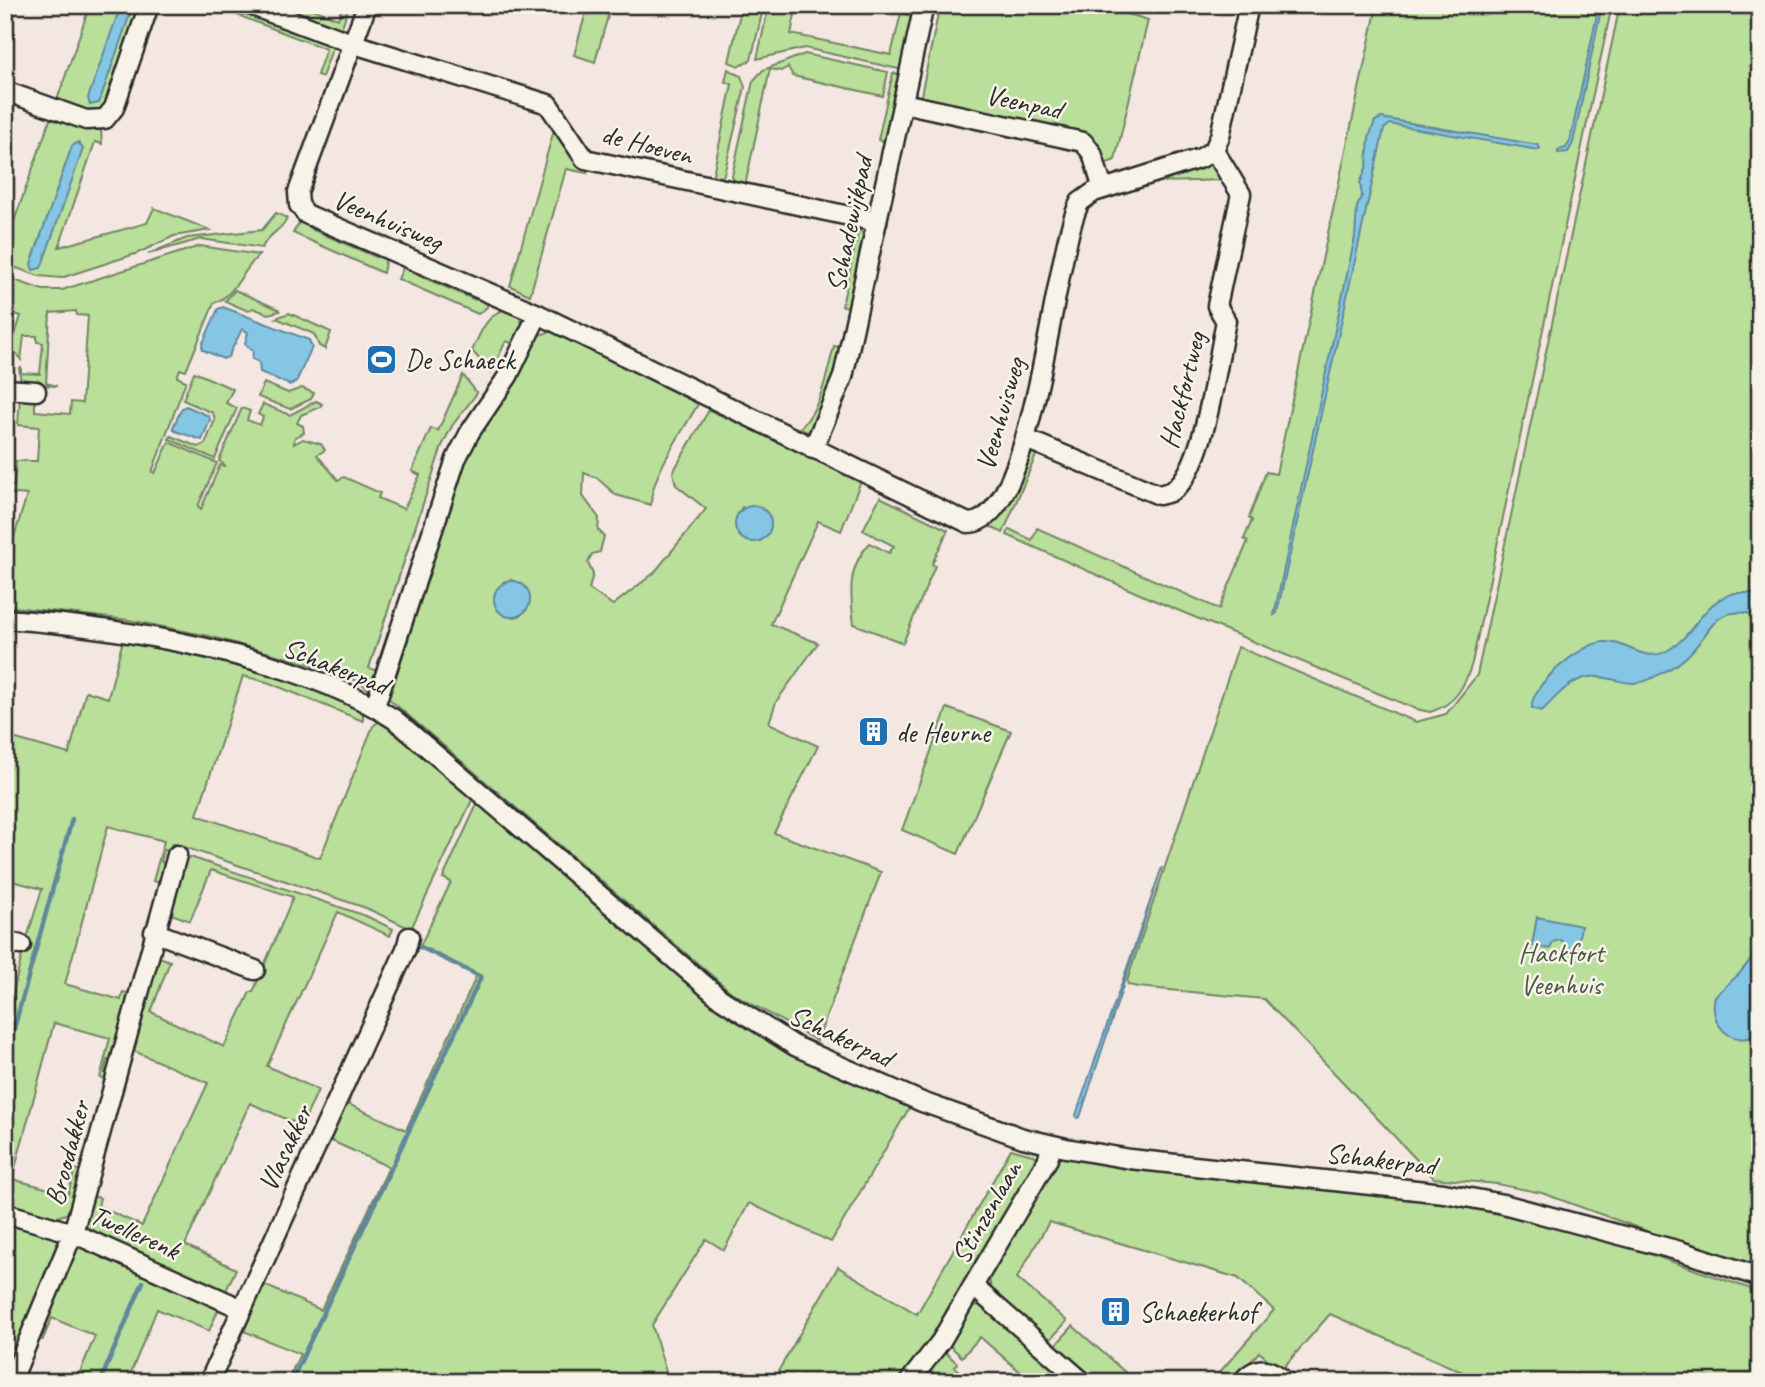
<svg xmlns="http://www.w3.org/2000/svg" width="1765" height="1387" font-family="Caveat,sans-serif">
  <rect width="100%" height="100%" fill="#f4e6e1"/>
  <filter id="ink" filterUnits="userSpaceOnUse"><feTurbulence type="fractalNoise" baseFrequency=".0143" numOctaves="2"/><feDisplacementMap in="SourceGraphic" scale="14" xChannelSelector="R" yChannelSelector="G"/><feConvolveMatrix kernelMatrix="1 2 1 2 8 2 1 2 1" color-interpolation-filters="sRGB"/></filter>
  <g filter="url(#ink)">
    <g fill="#b9df9a" stroke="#728562" stroke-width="2" fill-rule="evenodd">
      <polygon points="90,5 143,5 108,108 96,115 56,103"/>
      <polygon points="211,5 233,5 334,44 322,77 317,75 326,49"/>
      <polygon points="267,5 303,5 338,19 343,5 349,5 340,33"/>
      <polygon points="588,5 611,5 595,62 574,55"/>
      <polygon points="742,5 764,5 751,60 739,66 729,62"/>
      <polygon points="769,5 797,5 791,34 891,55 901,13 914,17 903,70 805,48 757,59"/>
      <polygon points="940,5 1099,5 1148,20 1115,160 1102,165 1095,144 920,100"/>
      <path d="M1373,5H1612L1472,663C1465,686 1455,705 1430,712L1416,709L1151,599L1007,535L1009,529L1032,540L1037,528L1219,609L1248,541L1244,539L1252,520L1249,518L1266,472L1276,474L1377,6Z"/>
      <polygon points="1620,5 1760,5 1760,1272 1542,1193 1497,1184 1434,1178 1264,999 1138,987 1128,985 1127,981 1238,647 1416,722 1446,714 1477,675"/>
      <polygon points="805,54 888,72 883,96 793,76 788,67 781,71 770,69 745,186 735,184 732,176 753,81 763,70"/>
      <polygon points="728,69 741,76 745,87 724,174 719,181 712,179 732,84 725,82"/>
      <polygon points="893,73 902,75 887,142 878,140"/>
      <polygon points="52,114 101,130 102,144 95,142 59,247 147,223 154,208 210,230 174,236 138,253 61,278 39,276 5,264 5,247"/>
      <polygon points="555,126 587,173 566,169 530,295 510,286"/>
      <polygon points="1207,163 1221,168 1222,180 1165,182 1164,177"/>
      <path d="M276,213L287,218C282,231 268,233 262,248L201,239L148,254L187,238L262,230Z"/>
      <polygon points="306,222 313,230 376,257 386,257 383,273 293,233 299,223"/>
      <polygon points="859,228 865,238 850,307 842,306"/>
      <path d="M200,246L259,255C244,268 235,296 214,303L186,371L180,369L177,377L186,381L152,472L155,473L169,442L217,463L198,506L201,509L220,465L226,466L219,461L242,408L250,411L247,420L260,425L263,417L258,414L263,404L290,415L316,401L322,404L320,407L301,415L297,423L303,426L304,433L295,437L294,444L303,439L321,444L325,450L317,455L338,480L344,477L380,493L378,498L404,509L420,475L412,471L431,428L438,431L463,375L477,393L452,426L442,446L369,668L380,672L370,691L361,683L341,673L209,636L129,620L5,606V566L27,495L5,493V486H14L16,461H37L39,427L18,425L20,396L35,397V411L70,414L71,402L82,403L88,316L77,315L76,311L50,313L46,383L57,386L21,384L19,368L21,367V373L40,374L43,343L37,342V336H24L21,360L17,354L10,351L21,316L5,311V277L43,290H62Z"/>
      <polygon points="410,266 413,273 475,300 482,297 487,301 487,307 478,314 398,279 403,268"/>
      <polygon points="235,290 280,310 280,311 268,314 253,308 248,311 225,301"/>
      <path d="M508,308L520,315L523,329L517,345L506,341L491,372L472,351C481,331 486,315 508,308Z"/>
      <polygon points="289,313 331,332 325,349 319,346 314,334 276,318"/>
      <path d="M552,331L698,404C684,430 650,476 651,505L616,495L597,478L584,473L583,496L599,518L598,530L604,536L600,552L592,554L588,563L593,574L589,589L613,605L654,573L706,509L676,485L673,472L709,410L798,449L861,481L841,531L818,521L771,624L818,643L776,702L769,723L818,746L774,833L881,872L817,1041L731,992L389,699L469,451L501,404L539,335ZM742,507L770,526L760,541L740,536C735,525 735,517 742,507ZM511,580C527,584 533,595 526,610L512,617L503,582Z"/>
      <path d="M834,346L843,348L839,369L813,429L807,432L800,428C821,408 827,374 834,346Z"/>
      <polygon points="194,372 233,389 226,403 237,408 215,459 169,439 171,436 198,447 205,444 215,420 213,413 183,400"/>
      <polygon points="264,383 288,393 302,388 314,393 311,399 290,409 258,397"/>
      <polygon points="1037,453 1003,533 989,526 1004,510 1028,454"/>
      <path d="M880,497L948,530L932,564L935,566L903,643L854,624C850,594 847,567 870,543L889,553L894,546L863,530Z"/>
      <path d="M123,640C205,658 285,674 363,708V721L267,682L243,676L197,815L320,858L373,726L382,719L474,796L411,929L366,908L172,843L170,851L164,850L161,862L166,864L161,883L153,881L164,841L108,826L65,984L121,1000L123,992L131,994L113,1061L107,1060L104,1073L109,1074L108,1080L100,1078L110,1038L54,1023L12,1179L68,1194L75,1169L83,1172L69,1213L51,1219L5,1207V1025L23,951L42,889L5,879V740L6,736L69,754L86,691L108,698Z"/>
      <polygon points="947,708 1011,731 958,854 902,830"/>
      <polygon points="479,800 693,982 909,1104 908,1110 831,1242 749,1203 724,1250 706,1239 652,1325 669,1382 287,1382 300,1354 244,1331 240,1341 234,1338 262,1273 268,1276 264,1285 321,1310 389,1167 325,1138 346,1093 351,1095 348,1104 406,1130 477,975 419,948 451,882 443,878"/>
      <polygon points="190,857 366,916 393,929 390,936 338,912 267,1066 318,1090 302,1126 250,1103 185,1245 236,1269 224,1295 86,1230 84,1226 89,1195 100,1198 98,1206 142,1226 208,1083 129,1049 154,955 170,961 151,1012 224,1047 250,992 253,992 293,897 211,870 190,921 166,912 183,858"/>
      <polygon points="1011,1149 1040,1157 937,1336 901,1382 772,1382 838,1267 917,1314"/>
      <polygon points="1063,1155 1488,1208 1553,1221 1760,1292 1760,1382 1485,1382 1330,1314 1283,1368 1299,1382 1294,1382 1259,1352 1233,1382 1211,1382 1274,1310 1238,1278 1049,1222 1017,1278 1067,1321 1048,1342 992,1293 988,1274 1053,1164"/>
      <polygon points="5,1219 59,1236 62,1243 5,1382"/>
      <polygon points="85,1245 220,1306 209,1331 157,1309 127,1382 76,1382 95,1336 52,1318 42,1341 46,1327 41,1325 73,1250"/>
      <polygon points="978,1305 984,1306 1074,1382 1032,1382 980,1337 962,1357 947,1343 970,1307"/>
      <polygon points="1073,1326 1136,1382 1094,1382 1054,1347"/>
      <polygon points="943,1350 957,1363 955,1367 972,1382 936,1382 925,1372"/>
    </g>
    <g fill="#85c6e5" stroke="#61889b" stroke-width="2">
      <polygon points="121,5 133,5 99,103 90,105 88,98"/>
      <polygon points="1599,5 1602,5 1573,143 1568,152 1558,153 1558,150 1566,148 1570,141"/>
      <polygon points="1381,118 1538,145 1540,148 1538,150 1390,124 1384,129 1277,613 1274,615 1355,237 1357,207 1362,196 1360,183 1367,166 1369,137 1375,121"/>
      <polygon points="78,142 83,149 41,268 33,270 31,264 72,146"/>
      <polygon points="223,307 309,340 312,347 296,382 290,385 260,372 259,362 252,359 253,351 245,344 248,332 242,329 228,357 223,359 203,350 202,345 218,309"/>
      <polygon points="186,406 209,416 210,420 202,440 175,431 173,427 182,408"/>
      <circle cx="753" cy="524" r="18"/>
      <circle cx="512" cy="599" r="18"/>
      <path d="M1735,593H1760V616C1710,601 1713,635 1684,659C1675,667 1662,673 1652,678C1629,691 1612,674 1589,677C1569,680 1555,698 1542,711L1532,708C1529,686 1582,643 1603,642C1627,640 1645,666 1670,649C1696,633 1702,601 1735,593Z"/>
      <polygon points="1162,867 1080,1117 1077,1118 1076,1115"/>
      <polygon points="1537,917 1581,926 1576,954 1567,952 1566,944 1560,940 1553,942 1550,949 1532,946"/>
      <path d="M1760,948V965L1755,977L1760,983V1034C1731,1049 1708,1024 1715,996L1739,974Z"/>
    </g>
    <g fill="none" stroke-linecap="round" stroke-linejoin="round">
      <g stroke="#61889b" stroke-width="4.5">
        <polyline points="5,1061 72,819"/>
        <polyline points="100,1382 143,1282"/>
        <polyline points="291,1382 481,977 421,947"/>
      </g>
      <defs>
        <g id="street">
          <polyline points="250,5 354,44 548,104 585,159 877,222"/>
          <path d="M367,5L298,192L299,205L306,214L538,314L968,523C1036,523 1052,254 1080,202L1094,192L1201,158L1214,150L1220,136L1249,5"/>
          <polyline points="5,91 86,120 105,119 114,108 149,5"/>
          <polyline points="903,103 1083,142 1092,153 1103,189"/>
          <polyline points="5,389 36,391"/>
          <path d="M1026,439L1159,495C1167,493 1173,492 1178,486C1206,458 1217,362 1226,321L1217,306L1241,194L1214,150"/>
          <polyline points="813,449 843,377 924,5"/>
          <path d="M5,619C121,627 296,655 394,719L721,999L795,1046L922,1102L1023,1138L1066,1148L1130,1159L1444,1193L1503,1204L1680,1251L1760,1277"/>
          <polyline points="375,706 456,459 470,432 508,376 538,314"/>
          <polyline points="154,932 255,970"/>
          <polyline points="5,941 21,945"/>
          <polyline points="1051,1145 1048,1159 973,1286 1083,1382"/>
          <polyline points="5,1213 73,1233 240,1308"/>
          <polyline points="11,1382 73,1233 177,855"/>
          <polyline points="209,1382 406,949 409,937"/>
          <polyline points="909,1382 941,1341 973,1286"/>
          <path d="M1242,1382C1257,1364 1270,1367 1286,1382"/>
        </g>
      </defs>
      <use href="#street" stroke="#2b2b2b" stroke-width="23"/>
      <use href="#street" stroke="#f7f3e8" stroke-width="18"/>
    </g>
  </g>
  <defs>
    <symbol id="stadium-square" viewBox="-11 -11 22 22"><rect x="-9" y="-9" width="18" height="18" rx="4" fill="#1f6fb2" stroke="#f7f3e8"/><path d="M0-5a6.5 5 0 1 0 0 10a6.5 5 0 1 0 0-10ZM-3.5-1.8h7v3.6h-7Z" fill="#fff"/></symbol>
    <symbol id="building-square" viewBox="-11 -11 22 22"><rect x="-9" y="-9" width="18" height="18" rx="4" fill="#1f6fb2" stroke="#f7f3e8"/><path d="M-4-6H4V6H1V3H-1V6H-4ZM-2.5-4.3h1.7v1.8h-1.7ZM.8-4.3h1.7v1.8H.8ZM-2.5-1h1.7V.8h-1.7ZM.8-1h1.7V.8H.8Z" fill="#fff"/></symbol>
  </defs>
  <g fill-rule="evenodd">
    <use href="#stadium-square" x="364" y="342" width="35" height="35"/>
    <use href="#building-square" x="856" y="714" width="35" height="35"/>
    <use href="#building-square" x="1098" y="1294" width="35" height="35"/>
  </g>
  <g text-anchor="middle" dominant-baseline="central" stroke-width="5" stroke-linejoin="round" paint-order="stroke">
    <g font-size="28" fill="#2b2b2b" stroke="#f7f3e8">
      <text transform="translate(1024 102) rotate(12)">Veenpad</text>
      <text transform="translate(647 144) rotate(14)">de Hoeven</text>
      <text transform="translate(388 220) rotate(23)">Veenhuisweg</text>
      <text transform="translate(849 224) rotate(-78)">Schadewijkpad</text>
      <text transform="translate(1182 390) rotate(-76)">Hackfortweg</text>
      <text transform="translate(1000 414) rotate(-74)">Veenhuisweg</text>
      <text transform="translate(336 666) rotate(22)">Schakerpad</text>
      <text transform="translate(841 1036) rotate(25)">Schakerpad</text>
      <text transform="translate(285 1148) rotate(-65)">Vlasakker</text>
      <text transform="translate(67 1153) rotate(-75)">Broodakker</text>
      <text transform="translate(1381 1159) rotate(7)">Schakerpad</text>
      <text transform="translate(986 1212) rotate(-60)">Stinzenlaan</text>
      <text transform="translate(135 1232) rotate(24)">Twellerenk</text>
    </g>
    <g font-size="28" fill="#2b2b2b" stroke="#f7f3e8" text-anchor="start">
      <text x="405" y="359">De Schaeck</text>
      <text x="896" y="732">de Heurne</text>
      <text x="1139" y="1311">Schaekerhof</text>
    </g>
    <g font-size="28" fill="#4e5847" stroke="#f7f3e8">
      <text x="1561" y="952">Hackfort<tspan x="1561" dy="32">Veenhuis</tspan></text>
    </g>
  </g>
  <rect width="1765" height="1387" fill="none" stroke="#f7f3e8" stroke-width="28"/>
  <rect x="14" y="14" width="1737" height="1359" fill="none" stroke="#2b2b2b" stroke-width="2.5" filter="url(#ink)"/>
</svg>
